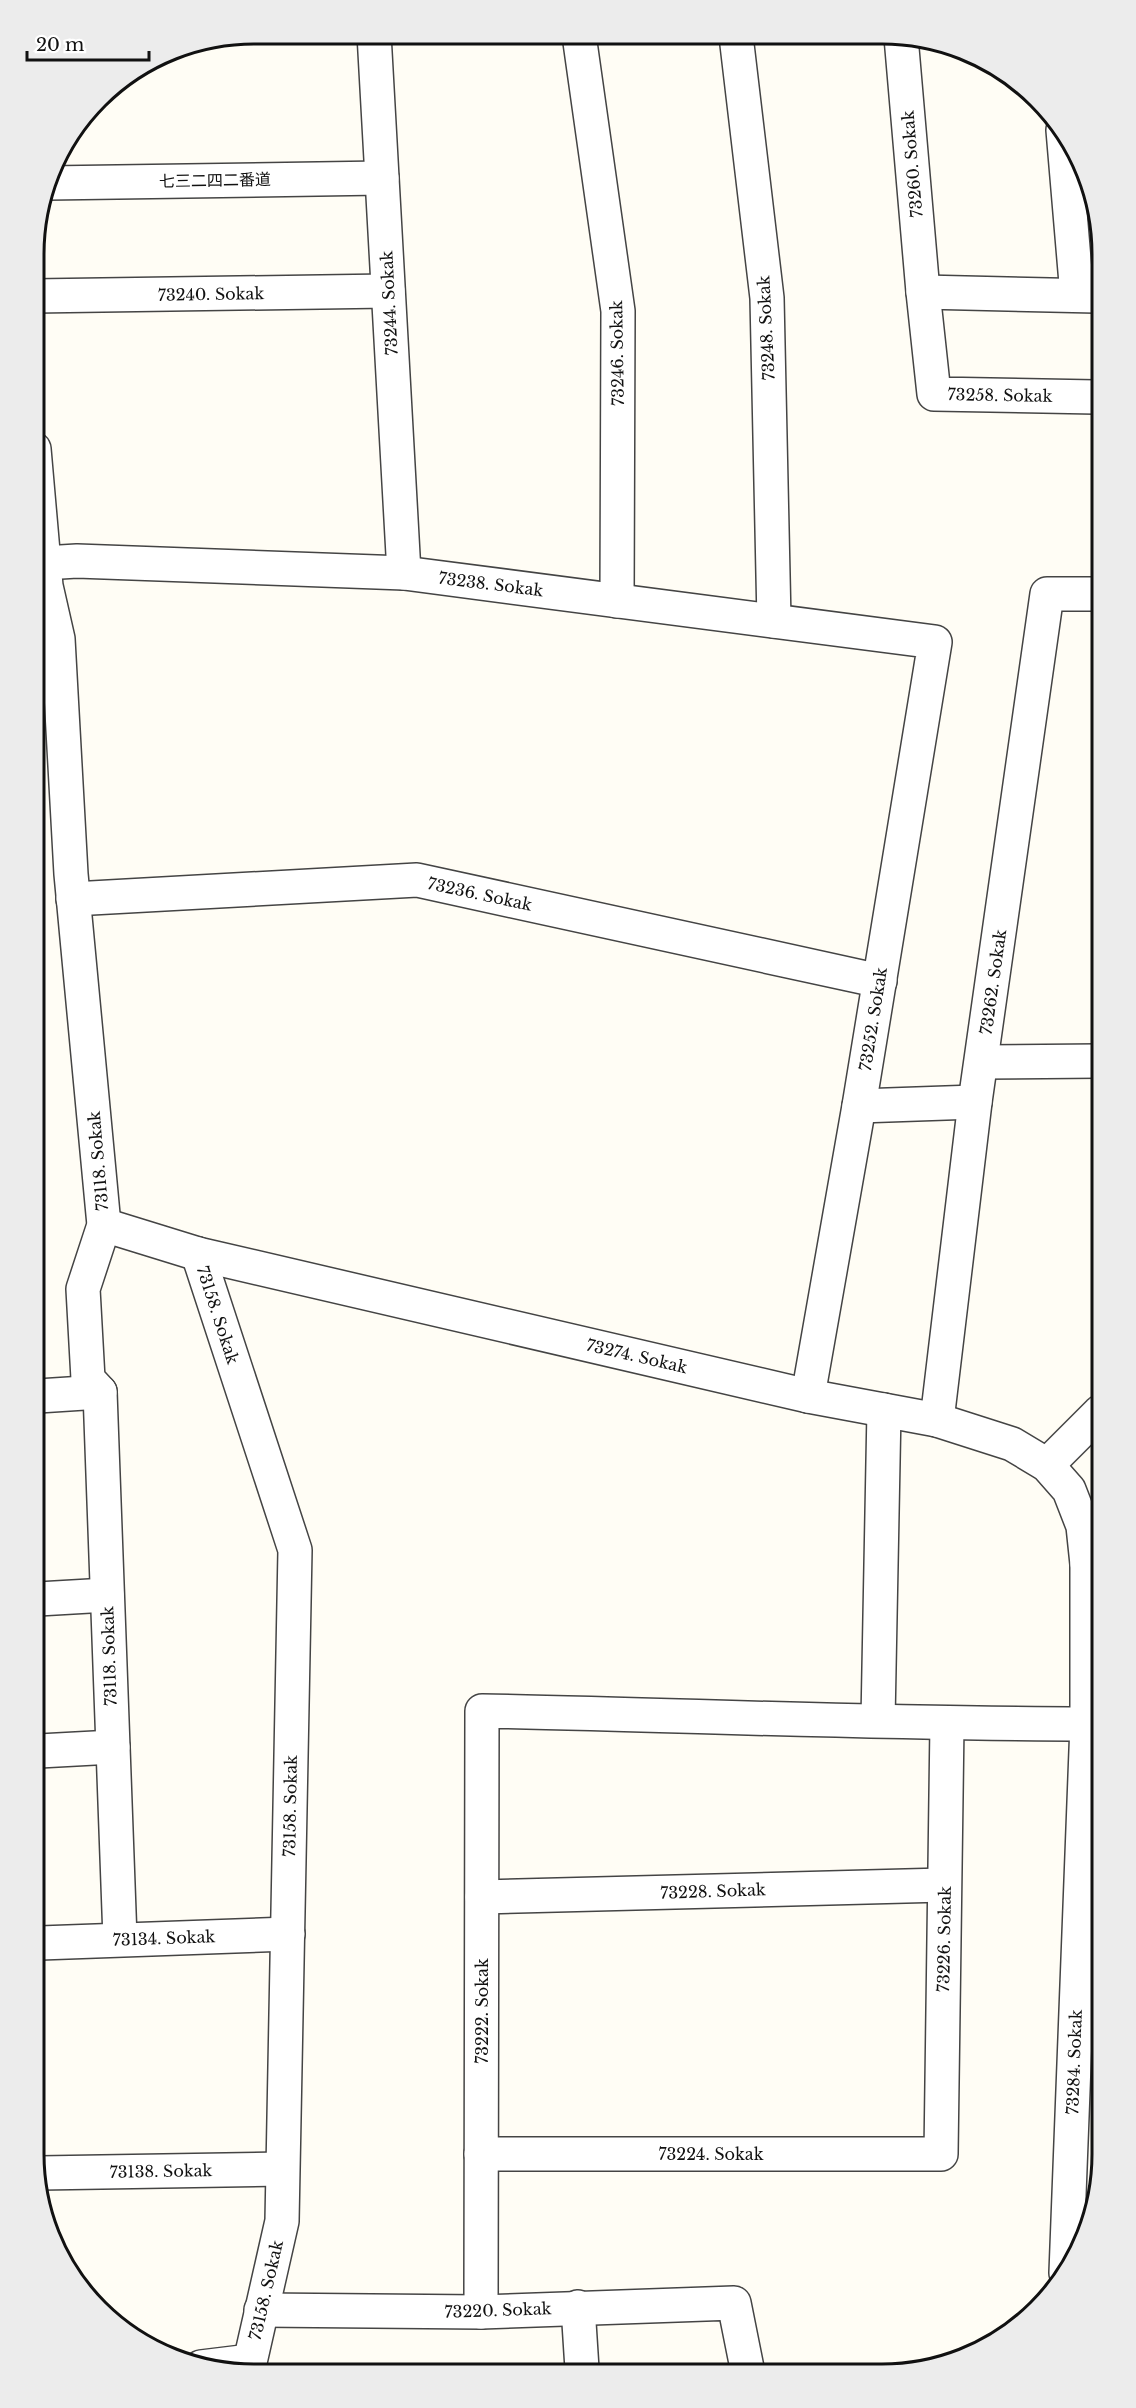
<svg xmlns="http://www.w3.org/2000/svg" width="1136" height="2408" font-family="'Libre Baskerville','Noto Sans SC',serif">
  <rect width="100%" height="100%" fill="#fffdf5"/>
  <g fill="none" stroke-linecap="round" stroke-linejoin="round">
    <defs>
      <g id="street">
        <polyline points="374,34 404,573"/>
        <polyline points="579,35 618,311 617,601"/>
        <polyline points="736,36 767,298 774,621"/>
        <polyline points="901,37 923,292 934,394 1096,397"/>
        <polyline points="1063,130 1077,295"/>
        <polyline points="48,183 382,178"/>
        <polyline points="923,292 1096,296"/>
        <polyline points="34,296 388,291"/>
        <polyline points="34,449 46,586 58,639 71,874 104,1225 83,1289 88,1379 100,1392 120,1939"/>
        <polyline points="44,563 77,561 404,573 935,642 859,1106 808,1396"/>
        <polyline points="73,899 417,880 880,981"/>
        <polyline points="982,1062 1099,1061"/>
        <polyline points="859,1106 975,1102"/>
        <polyline points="104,1225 198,1254 808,1396 937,1420 1012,1444 1047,1465 1069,1490 1083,1526 1087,1564 1100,1564"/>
        <polyline points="198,1254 295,1550 282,2221 248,2371"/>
        <polyline points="38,1396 100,1392"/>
        <polyline points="937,1420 975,1102 1047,594 1097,594"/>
        <polyline points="1047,1465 1100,1412"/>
        <polyline points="38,1599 107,1595"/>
        <polyline points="878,1720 884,1410"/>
        <polyline points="39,1751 113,1747"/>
        <polyline points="482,1897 944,1885"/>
        <polyline points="40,1943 288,1934"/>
        <polyline points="481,2154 941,2154 947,1724"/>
        <polyline points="40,2173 282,2169"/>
        <polyline points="1066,2273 1087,1724 1087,1564"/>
        <polyline points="578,2307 582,2369"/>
        <polyline points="261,2310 481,2312 734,2303 747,2368"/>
        <path d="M481,2312L482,1711C684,1715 885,1724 1087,1724"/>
        <polyline points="201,2367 250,2361"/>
      </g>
    </defs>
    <use href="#street" stroke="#444" stroke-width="36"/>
    <use href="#street" stroke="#fff" stroke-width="33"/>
  </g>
  <g text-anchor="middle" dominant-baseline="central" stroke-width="6" stroke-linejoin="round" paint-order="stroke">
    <g font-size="16" fill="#111" stroke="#fff">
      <text transform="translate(912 164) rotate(-95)">73260. Sokak</text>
      <text transform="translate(215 180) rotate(-1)">七三二四二番道</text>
      <text transform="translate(211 294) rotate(-1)">73240. Sokak</text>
      <text transform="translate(389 303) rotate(-93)">73244. Sokak</text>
      <text transform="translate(766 328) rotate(-93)">73248. Sokak</text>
      <text transform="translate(617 353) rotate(-91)">73246. Sokak</text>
      <text transform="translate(1000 395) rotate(1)">73258. Sokak</text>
      <text transform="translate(491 584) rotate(7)">73238. Sokak</text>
      <text transform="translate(480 894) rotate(12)">73236. Sokak</text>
      <text transform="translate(993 982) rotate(-82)">73262. Sokak</text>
      <text transform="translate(873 1019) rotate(-81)">73252. Sokak</text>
      <text transform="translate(98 1161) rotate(-95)">73118. Sokak</text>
      <text transform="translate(218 1315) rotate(72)">73158. Sokak</text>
      <text transform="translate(637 1356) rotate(13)">73274. Sokak</text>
      <text transform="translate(109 1656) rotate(-92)">73118. Sokak</text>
      <text transform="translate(290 1806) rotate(-89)">73158. Sokak</text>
      <text transform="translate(713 1891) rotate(-2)">73228. Sokak</text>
      <text transform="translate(164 1938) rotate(-2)">73134. Sokak</text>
      <text transform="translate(944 1939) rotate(-89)">73226. Sokak</text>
      <text transform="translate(482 2011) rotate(-90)">73222. Sokak</text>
      <text transform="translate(1074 2062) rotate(-88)">73284. Sokak</text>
      <text x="711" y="2154">73224. Sokak</text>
      <text transform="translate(161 2171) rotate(-1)">73138. Sokak</text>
      <text transform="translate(266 2290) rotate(-77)">73158. Sokak</text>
      <text transform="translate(498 2310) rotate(-2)">73220. Sokak</text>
    </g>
  </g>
  <path d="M0 0H1136V2408H0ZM254 44H882A210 210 0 0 1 1092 254V2154A210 210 0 0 1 882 2364H254A210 210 0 0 1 44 2154V254A210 210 0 0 1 254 44Z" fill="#ececec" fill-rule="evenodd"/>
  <path fill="none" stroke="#111" stroke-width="3" d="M254 44H882A210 210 0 0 1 1092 254V2154A210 210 0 0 1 882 2364H254A210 210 0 0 1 44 2154V254A210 210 0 0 1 254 44Z"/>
  <path d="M27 51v9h122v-9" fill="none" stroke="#111111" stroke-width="3"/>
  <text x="36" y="51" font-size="18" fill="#111111" stroke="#ffffff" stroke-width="4.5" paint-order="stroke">20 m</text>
</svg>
